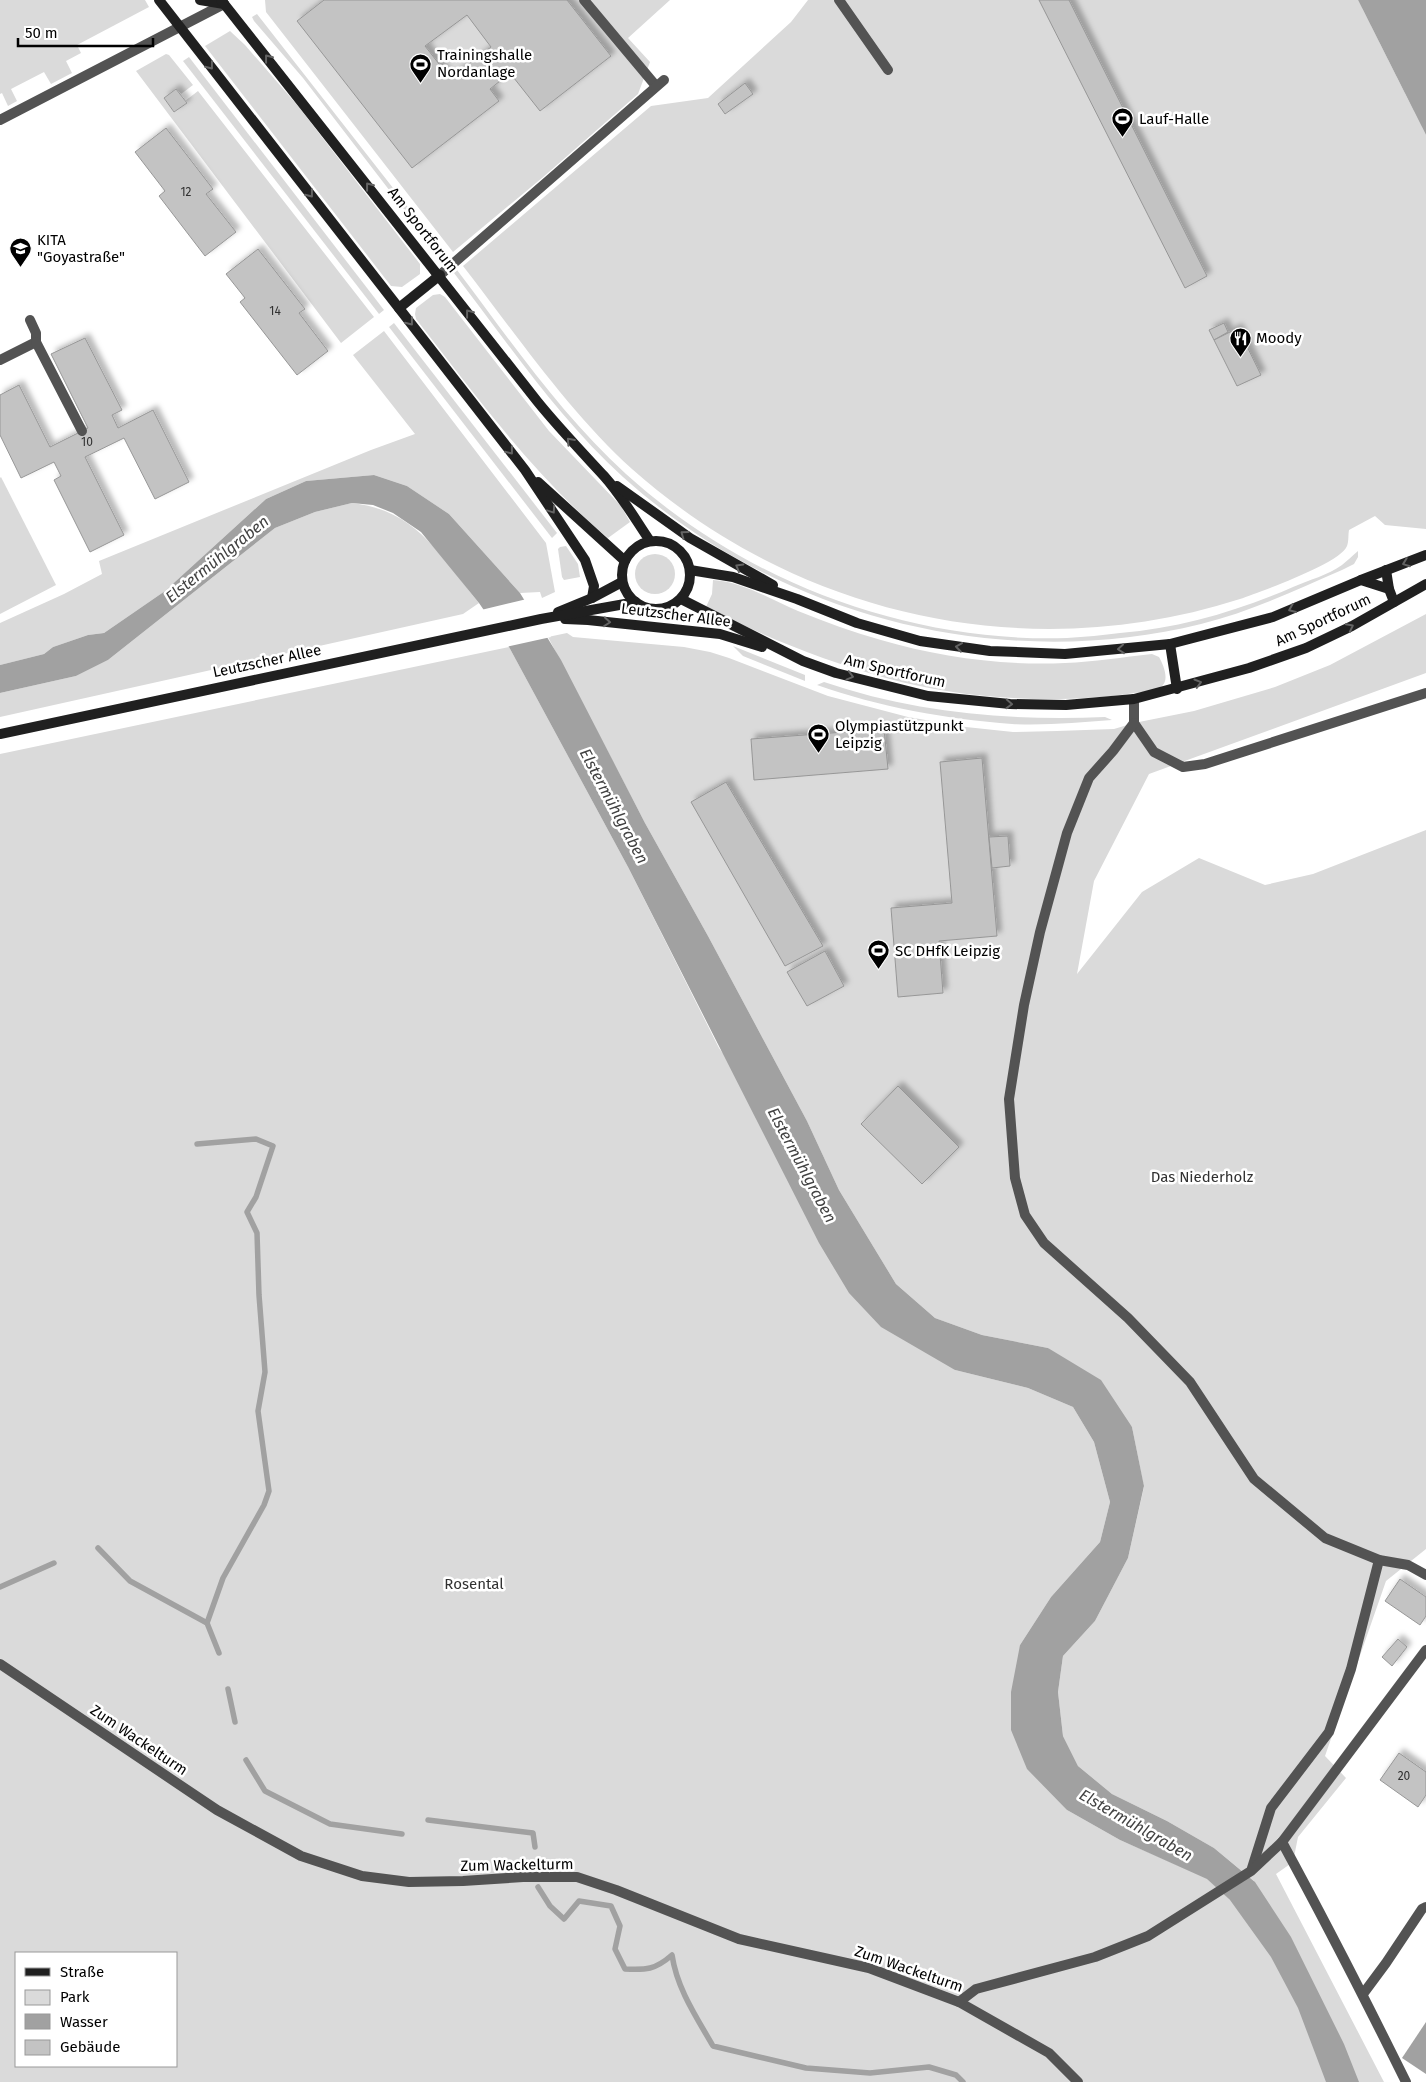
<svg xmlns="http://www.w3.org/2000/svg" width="1426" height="2082" font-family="'Fira Sans',sans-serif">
  <defs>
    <filter id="shadow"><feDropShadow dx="4.5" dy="-4.5" stdDeviation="2.5" flood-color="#0004"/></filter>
  </defs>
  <rect width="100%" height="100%" fill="#fff"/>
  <g fill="#dadada" fill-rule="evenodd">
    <polygon points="0,0 145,0 149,7 77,45 81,53 66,61 72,73 51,84 44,72 11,89 17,101 8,106 2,93 0,94"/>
    <polygon points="265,0 670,0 628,38 650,62 638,94 542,178 453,252 266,12"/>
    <path d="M808,0H1358L1426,135V529L1385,525L1375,516L1349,530C1348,535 1349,541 1347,546C1341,563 1260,592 1240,599C1028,667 799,617 632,469C569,412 515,333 463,266L651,106L708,98L791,22Z"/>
    <polygon points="257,14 447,257 443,260 303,78 254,21 252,17"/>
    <polygon points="230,31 245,45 298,106 420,264 420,274 402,287 391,286 205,46"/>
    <polygon points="166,54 169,55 193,85 181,94 176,89 164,98 174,112 187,103 185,101 198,91 374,317 341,343 136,71"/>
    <polygon points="189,57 384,310 379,314 183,61"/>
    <path d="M457,270C510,340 561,415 626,474C745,582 907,643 1067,638C1085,637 1103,635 1120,633C1180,628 1238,611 1293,587C1309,580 1328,575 1342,565C1347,561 1352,556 1358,551V557L1354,564L1342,570C1296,590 1250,612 1201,624C999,674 777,616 623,477C558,418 507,342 454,273Z"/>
    <path d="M440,294L445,297L549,431L621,506L630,522L608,538C533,475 476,396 416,319L415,314L416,308L433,295Z"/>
    <polygon points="394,323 557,533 552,538 389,327"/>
    <polygon points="384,331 546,543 555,592 542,598 540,592 520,593 449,514 407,486 374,475 306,481 266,499 165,591 104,633 88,635 53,647 44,654 0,665 0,623 64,594 102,574 99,561 371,450 415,434 353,355"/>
    <polygon points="1,477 56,585 0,614 0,478"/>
    <path d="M352,503C417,510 441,557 479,603L463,614L0,717V693L76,676L108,660L275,528L315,512Z"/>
    <polygon points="566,546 578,564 580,577 564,580 562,577 558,549 560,547"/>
    <circle cx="655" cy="574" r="20"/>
    <path d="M713,580C743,582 770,599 798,611C825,622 853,632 881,640C939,657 1004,666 1065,663C1094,662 1123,657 1152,654L1159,657C1163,664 1169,678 1163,685C1158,692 1142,692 1134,693C1057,705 961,699 886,678C823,660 764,637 706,607L712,594Z"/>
    <path d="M1426,614V673L1149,774L1094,881L1077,974L1142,892L1199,858L1265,885L1313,874L1426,830V1549L1386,1581L1325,1756L1346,1778L1298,1837L1293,1862L1276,1874L1384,2082H0V754L509,647L628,867L719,1048L955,1370L1028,1388L1073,1407L1094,1442L1110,1502L1100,1542L1051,1597L1020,1645L1067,1810L1120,1840L1207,1878L1230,1900L1254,1881L1214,1848L1167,1821L1112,1794L1078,1766L1063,1736L1058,1692L1063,1656L1095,1621L1128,1558L1144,1487L1132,1427L1048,1348L982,1335L935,1318L896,1284L839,1190L807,1121L708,936L645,823L548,637L567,633L573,637L684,647L710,652L729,658L828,696L908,717L966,727L1013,732L1057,731L1114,729L1134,723L1194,711L1275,687L1330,665ZM16,1953H176V2066H16Z"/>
    <polygon points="733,646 805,675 805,681 743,656"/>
    <path d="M824,682C915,713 1009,721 1105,717L1112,720C1079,722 1045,726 1012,724C947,719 879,707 817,685Z"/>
  </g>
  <g fill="#a1a1a1">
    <polygon points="1358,0 1426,0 1426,135"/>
    <polygon points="374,475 407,486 449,514 520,593 561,660 645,823 708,936 807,1121 839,1190 896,1284 935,1318 982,1335 1048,1348 1101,1380 1132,1427 1144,1486 1128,1558 1095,1621 1063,1656 1058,1692 1063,1736 1078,1766 1112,1794 1167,1821 1214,1848 1255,1882 1291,1937 1344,2044 1359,2082 1326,2082 1298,2008 1271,1957 1230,1900 1207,1879 1120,1840 1067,1810 1027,1769 1011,1730 1011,1692 1020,1645 1051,1597 1100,1542 1110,1502 1094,1442 1073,1407 1028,1388 955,1370 881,1327 849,1293 819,1243 628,867 509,647 479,603 421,532 393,513 373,505 352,503 315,512 275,528 108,660 76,676 0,693 0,665 44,654 53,647 88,635 104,633 165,591 266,499 306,481"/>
    <polygon points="1426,2022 1426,2074 1402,2058"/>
  </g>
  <polygon fill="#fff" points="527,599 551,637 506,647 481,610"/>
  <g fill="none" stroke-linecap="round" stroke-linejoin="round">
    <g stroke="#a1a1a1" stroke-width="5.5">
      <polyline points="197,1144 256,1139 273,1146 256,1197 247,1212 257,1233 259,1295 265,1372 258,1411 269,1491 264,1505 223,1578 207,1623"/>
      <polyline points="98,1548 130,1581 207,1623 219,1653"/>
      <polyline points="0,1587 54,1563"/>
      <polyline points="228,1689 235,1722"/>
      <polyline points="246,1760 265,1791 330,1824 402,1834"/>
      <polyline points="428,1820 533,1833 535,1847"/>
      <path d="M538,1887L550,1906L564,1919L579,1901L611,1906L620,1926L615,1949L625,1969C646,1970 655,1970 672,1955C677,1989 697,2018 713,2046L806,2068L870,2073L929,2067L956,2075L963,2082"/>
    </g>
  </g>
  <g fill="#c3c3c3" stroke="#979797" fill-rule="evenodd" filter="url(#shadow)">
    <path d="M324,0H567L611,56L540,111L510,73L490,89L499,101L412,168L297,21ZM467,15L491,47L450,78L425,46Z"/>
    <polygon points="1039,0 1069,0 1207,276 1185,288"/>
    <polygon points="745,83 753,94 725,114 718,104"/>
    <polygon points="176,89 187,103 174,112 164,98"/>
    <polygon points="166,128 213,189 206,194 236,232 205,256 159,196 165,191 135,152"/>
    <polygon points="258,249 305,309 299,313 328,351 297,375 240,302 245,298 226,274"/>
    <polygon points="1224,323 1228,332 1214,340 1209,330"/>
    <polygon points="1238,328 1261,375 1237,386 1214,340"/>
    <polygon points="85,338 122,410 112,415 118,428 153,410 189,482 155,499 124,438 85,457 124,535 90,552 54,480 61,476 54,462 21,478 0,435 0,395 19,385 50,447 88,428 51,354"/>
    <polygon points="884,729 888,769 754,780 751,739"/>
    <polygon points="982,758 997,936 939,941 943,993 898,997 891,908 952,903 940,762"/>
    <polygon points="726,782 823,946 785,966 691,802"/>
    <polygon points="1008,836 1010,866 992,868 989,837"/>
    <polygon points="825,951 844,986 807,1006 787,972"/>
    <polygon points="898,1086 959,1147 922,1184 861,1124"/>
    <polygon points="1400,1579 1426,1597 1426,1616 1420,1625 1385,1601"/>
    <polygon points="1398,1639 1407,1647 1392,1666 1382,1657"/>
    <polygon points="1399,1753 1426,1772 1426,1795 1418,1807 1380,1780"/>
  </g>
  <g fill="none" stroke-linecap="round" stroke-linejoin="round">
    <g stroke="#535353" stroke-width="10">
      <polyline points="584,0 656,86"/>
      <polyline points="839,0 888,70"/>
      <polyline points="440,275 664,80"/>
      <polyline points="0,360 36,342 36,333 30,320"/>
      <polyline points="1134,699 1134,723 1154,752 1183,767 1205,764 1426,693"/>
      <polyline points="1134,723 1113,751 1089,778 1067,833 1040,932 1024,1005 1009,1099 1015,1178 1025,1215 1044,1243 1128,1318 1190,1382 1254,1479 1325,1538 1379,1560 1408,1565 1426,1575"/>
      <polyline points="0,1664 217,1810 301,1856 362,1876 409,1882 463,1881 523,1877 577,1877 616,1890 739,1939 869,1968 959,2002 1049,2053 1078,2082"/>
      <path d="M1282,1842C1325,1921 1366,2001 1406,2082"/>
      <polyline points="1252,1868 1271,1808 1329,1732 1351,1669 1379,1560"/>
      <polyline points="1363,1994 1386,1963 1422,1909 1426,1907"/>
      <polyline points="959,2002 976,1989 1095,1957 1148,1936 1251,1871 1282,1842 1426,1650"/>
    </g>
    <g stroke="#535353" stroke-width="10">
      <polyline points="0,120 224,4"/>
      <polyline points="36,342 82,431"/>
    </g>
    <g stroke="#202020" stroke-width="10">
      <polyline points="159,0 525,470 585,560 594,586 592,598"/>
      <polyline points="200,0 224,4"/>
      <path d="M221,0L537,401C558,427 581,451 604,476C622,496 635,519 650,541"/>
      <polyline points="399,308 440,275"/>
      <polyline points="538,482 625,561"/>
      <polyline points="617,486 690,538 773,585"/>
      <circle cx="656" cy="575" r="34"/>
      <polyline points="690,570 733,577 797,599 857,623 920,641 990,651 1065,654 1170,644 1273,617 1361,580 1426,555"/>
      <polyline points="1386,570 1389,589 1394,602"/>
      <polyline points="1361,580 1389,589"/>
      <polyline points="681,599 803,661 836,673 928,696 1010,704 1066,705 1134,699 1249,668 1306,648 1352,626 1426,584"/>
      <polyline points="558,612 592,598 622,582"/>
      <polyline points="565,619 588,620 720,634 762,647"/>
      <polyline points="1170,644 1177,689"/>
      <polyline points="0,734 541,619 636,602"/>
    </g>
  </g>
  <defs><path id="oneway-chevron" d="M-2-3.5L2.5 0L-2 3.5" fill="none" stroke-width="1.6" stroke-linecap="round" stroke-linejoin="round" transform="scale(1.25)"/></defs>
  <g stroke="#636363">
    <use href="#oneway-chevron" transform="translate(268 58) rotate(-128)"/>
    <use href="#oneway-chevron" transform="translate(210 66) rotate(52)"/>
    <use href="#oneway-chevron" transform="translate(369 186) rotate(-128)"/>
    <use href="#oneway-chevron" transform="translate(310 194) rotate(52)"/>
    <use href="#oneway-chevron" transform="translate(469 313) rotate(-128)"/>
    <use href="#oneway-chevron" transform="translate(410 322) rotate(52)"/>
    <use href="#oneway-chevron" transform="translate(570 441) rotate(-132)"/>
    <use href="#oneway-chevron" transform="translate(510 451) rotate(52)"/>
    <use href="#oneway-chevron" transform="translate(552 510) rotate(56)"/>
    <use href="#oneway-chevron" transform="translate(684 534) rotate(-144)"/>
    <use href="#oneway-chevron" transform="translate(1406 563) rotate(159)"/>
    <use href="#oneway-chevron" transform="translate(739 567) rotate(-150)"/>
    <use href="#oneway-chevron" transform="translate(1292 609) rotate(157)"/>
    <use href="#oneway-chevron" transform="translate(607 622) rotate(5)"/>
    <use href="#oneway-chevron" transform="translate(1350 627) rotate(-27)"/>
    <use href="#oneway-chevron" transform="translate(959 647) rotate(-172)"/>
    <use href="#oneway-chevron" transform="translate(1121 649) rotate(175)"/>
    <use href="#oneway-chevron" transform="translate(850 676) rotate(15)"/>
    <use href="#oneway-chevron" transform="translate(1198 683) rotate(-16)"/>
    <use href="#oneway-chevron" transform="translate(1009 704) rotate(3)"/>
  </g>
  <defs>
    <symbol id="stadium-pin" viewBox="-11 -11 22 30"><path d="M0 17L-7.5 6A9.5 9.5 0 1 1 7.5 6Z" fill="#000" stroke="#fff"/><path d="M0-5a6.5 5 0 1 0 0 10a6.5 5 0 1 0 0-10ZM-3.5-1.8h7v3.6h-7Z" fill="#fff"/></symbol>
    <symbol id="school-pin" viewBox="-11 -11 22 30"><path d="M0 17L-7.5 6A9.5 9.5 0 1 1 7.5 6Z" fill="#000" stroke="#fff"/><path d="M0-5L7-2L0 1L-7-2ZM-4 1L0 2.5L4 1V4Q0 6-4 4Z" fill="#fff"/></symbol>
    <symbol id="restaurant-pin" viewBox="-11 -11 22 30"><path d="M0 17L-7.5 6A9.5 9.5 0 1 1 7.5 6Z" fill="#000" stroke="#fff"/><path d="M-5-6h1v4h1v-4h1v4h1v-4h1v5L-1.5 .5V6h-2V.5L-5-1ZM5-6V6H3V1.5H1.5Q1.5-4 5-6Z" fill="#fff"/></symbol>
  </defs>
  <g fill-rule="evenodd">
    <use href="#stadium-pin" x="408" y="52" width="25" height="34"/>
    <use href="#stadium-pin" x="1110" y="106" width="25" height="34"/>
    <use href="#school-pin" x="8" y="236" width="25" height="34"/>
    <use href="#restaurant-pin" x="1228" y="326" width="25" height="34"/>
    <use href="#stadium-pin" x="806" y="722" width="25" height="34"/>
    <use href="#stadium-pin" x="866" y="938" width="25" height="34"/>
  </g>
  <g text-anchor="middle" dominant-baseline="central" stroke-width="5" stroke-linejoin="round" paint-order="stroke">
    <g font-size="12" fill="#313131">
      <text x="186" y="192">12</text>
      <text x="275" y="311">14</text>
      <text x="87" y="442">10</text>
      <text x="1404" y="1776">20</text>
    </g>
    <g font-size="15" fill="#000" stroke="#fff" text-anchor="start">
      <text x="437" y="55">Trainingshalle<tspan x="437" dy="17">Nordanlage</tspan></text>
      <text x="1139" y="119">Lauf-Halle</text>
      <text x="37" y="240">KITA<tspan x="37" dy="17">"Goyastraße"</tspan></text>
      <text x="1256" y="338">Moody</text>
      <text x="835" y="726">Olympiastützpunkt<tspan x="835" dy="17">Leipzig</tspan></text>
      <text x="895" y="951">SC DHfK Leipzig</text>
    </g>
    <g font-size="15" fill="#000" stroke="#fff">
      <text transform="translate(423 230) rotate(52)">Am Sportforum</text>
      <text transform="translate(676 615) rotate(7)">Leutzscher Allee</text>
      <text transform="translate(1323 620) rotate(-25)">Am Sportforum</text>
      <text transform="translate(267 661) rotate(-12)">Leutzscher Allee</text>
      <text transform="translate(895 671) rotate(13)">Am Sportforum</text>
      <text transform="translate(139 1740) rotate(34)">Zum Wackelturm</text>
      <text transform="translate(517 1865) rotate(-1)">Zum Wackelturm</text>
      <text transform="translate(909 1969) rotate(19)">Zum Wackelturm</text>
    </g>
    <g font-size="15" fill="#313131" stroke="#fff">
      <text x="1202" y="1177">Das Niederholz</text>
      <text x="474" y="1584">Rosental</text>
    </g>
    <g font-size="16" font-style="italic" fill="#424242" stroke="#fff">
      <text transform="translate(217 559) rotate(-39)">Elstermühlgraben</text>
      <text transform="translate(614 806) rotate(62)">Elstermühlgraben</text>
      <text transform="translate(802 1165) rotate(62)">Elstermühlgraben</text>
      <text transform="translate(1136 1825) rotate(30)">Elstermühlgraben</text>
    </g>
  </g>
  <rect x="15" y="1952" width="162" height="115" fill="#ffffff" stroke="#999999"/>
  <rect x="25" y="1968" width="25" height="8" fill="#202020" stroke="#999999"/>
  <text x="60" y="1977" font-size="15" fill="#000000">Straße</text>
  <rect x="25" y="1990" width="25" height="15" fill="#dadada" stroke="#999999"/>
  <text x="60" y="2002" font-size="15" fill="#000000">Park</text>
  <rect x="25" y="2014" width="25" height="15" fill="#a1a1a1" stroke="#999999"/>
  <text x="60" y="2027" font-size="15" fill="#000000">Wasser</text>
  <rect x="25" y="2040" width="25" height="15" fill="#c3c3c3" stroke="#999999"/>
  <text x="60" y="2052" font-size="15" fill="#000000">Gebäude</text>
  <path d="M18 38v8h135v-8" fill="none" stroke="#000000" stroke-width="2.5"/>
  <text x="25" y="38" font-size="15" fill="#000000" stroke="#ffffff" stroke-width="4" paint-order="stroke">50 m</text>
</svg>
